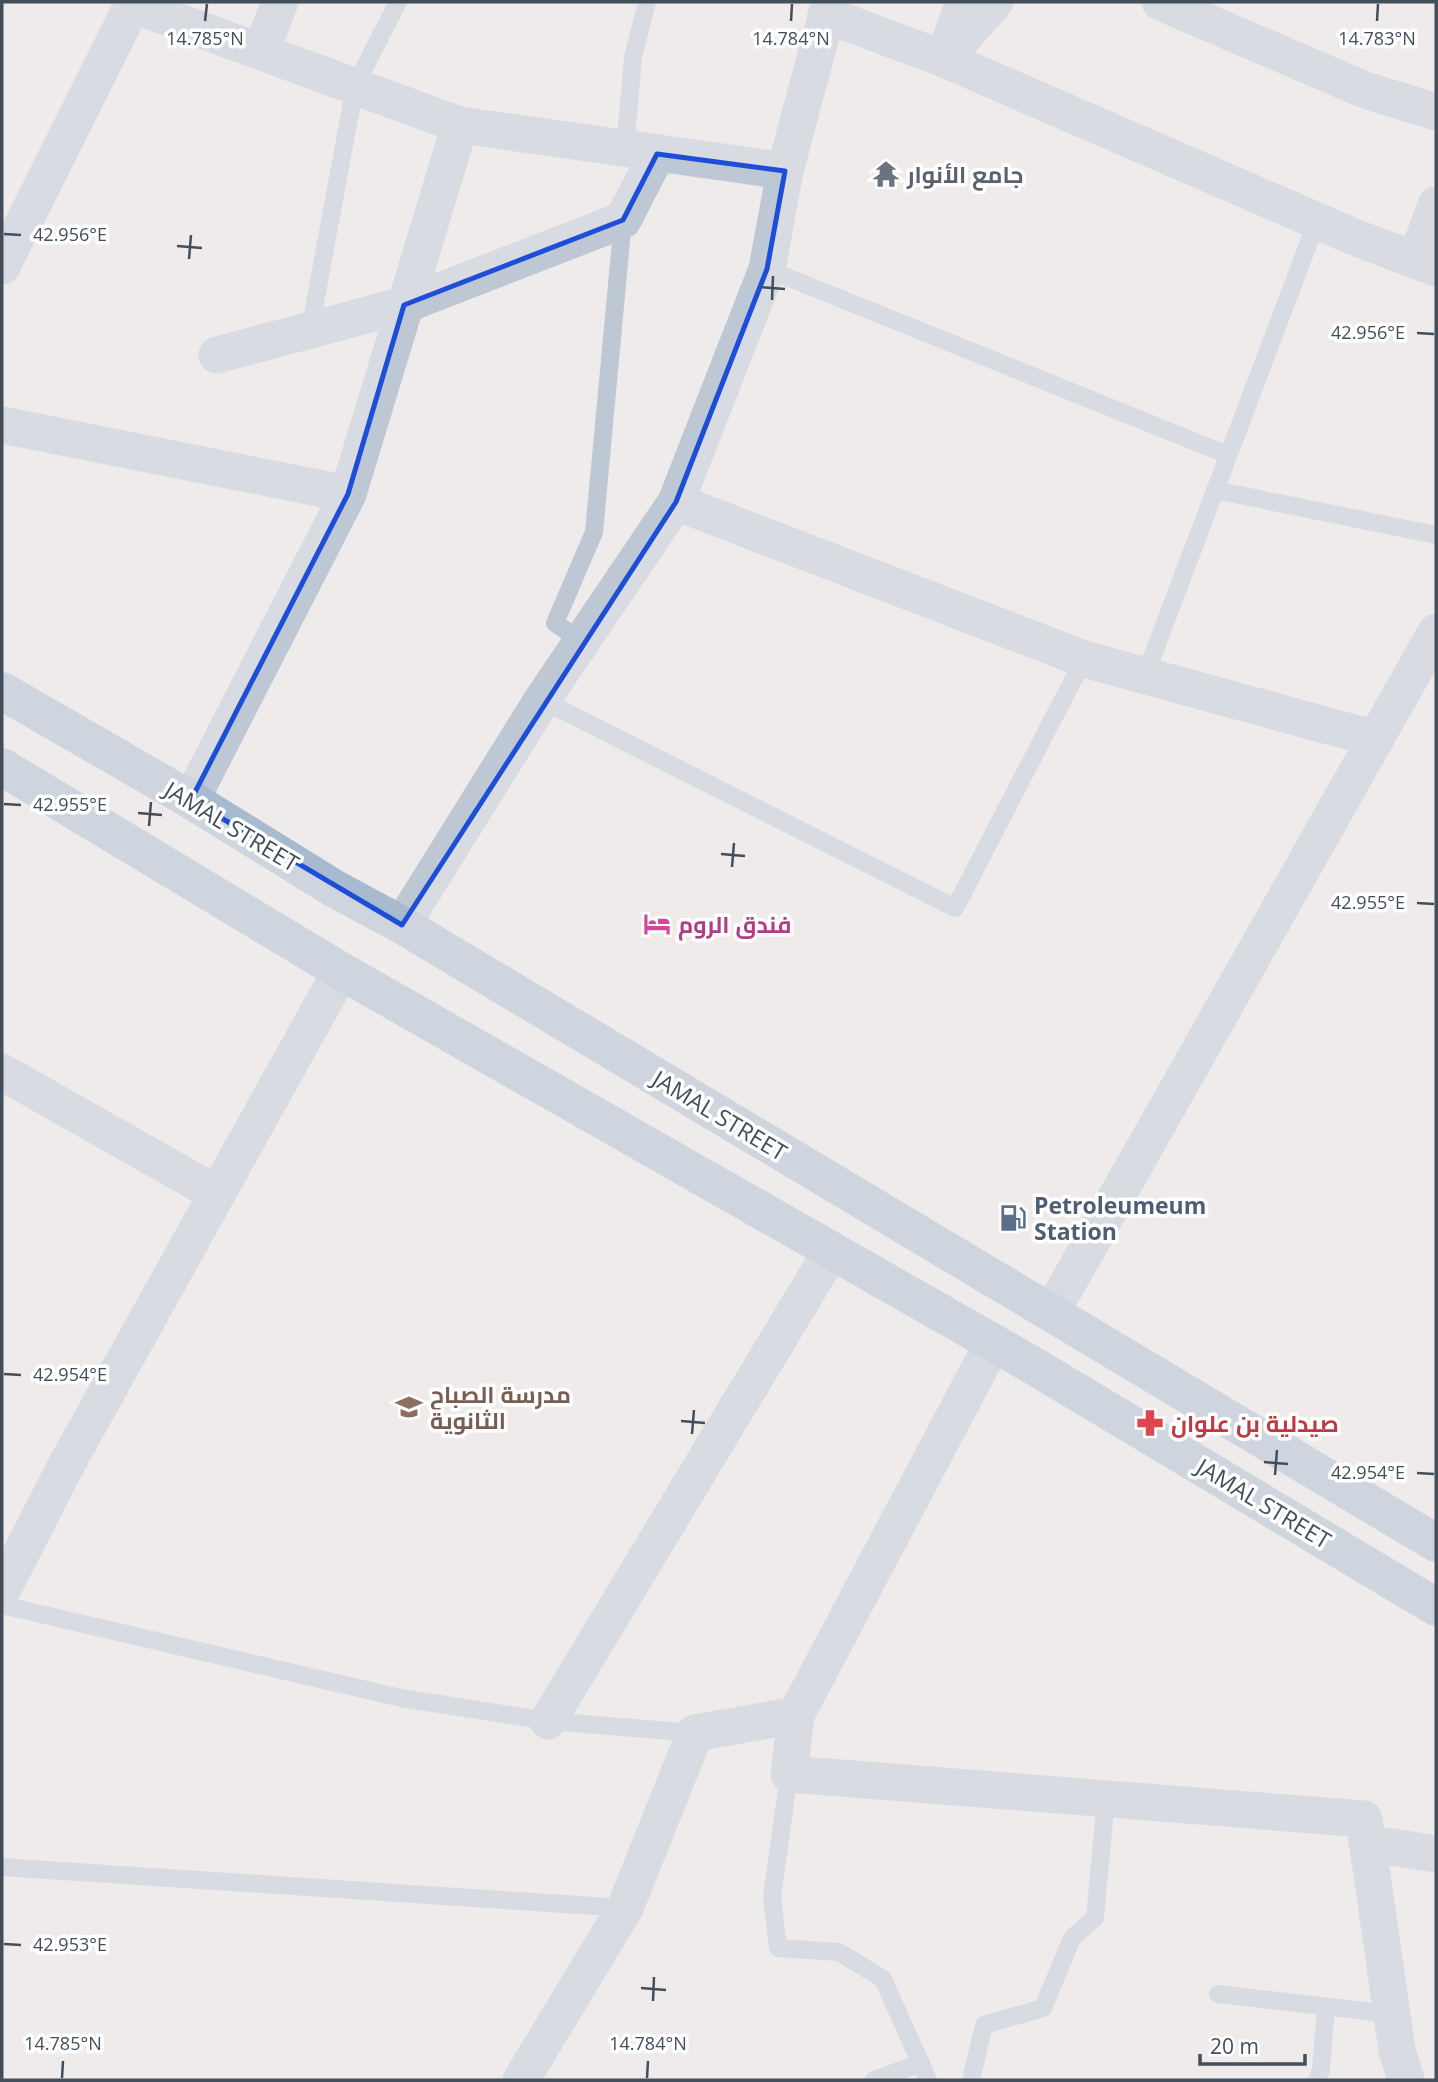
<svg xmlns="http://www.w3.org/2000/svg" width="1438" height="2082" font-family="'Open Sans',Cairo,sans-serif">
  <rect width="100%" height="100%" fill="#efebeb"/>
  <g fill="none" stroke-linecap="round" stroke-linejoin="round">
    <g stroke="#bdc8d4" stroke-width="18">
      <polyline points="625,149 633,57 647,2"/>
      <polyline points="767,269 1228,455"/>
      <polyline points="310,330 355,86 398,2"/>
      <polyline points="1215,490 1436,535"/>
      <polyline points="581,641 555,623 594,532 623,220"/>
      <polyline points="1145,676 1317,221"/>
      <polyline points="542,700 955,908 1084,659"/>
      <polyline points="2,1605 401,1698 548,1721 695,1733"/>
      <polyline points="789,1774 772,1897 778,1948 839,1952 883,1979 928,2080"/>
      <polyline points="2,1867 625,1908"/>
      <polyline points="1218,1994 1391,2014"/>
      <polyline points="874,2080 921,2063"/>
      <polyline points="971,2080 984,2025 1043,2008 1072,1938 1095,1918 1106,1799"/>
      <polyline points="1317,2080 1321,2070 1326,2006"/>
    </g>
    <g stroke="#bdc8d4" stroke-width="37">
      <polyline points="964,2 944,59 995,2"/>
      <polyline points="1160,2 1365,90 1436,112"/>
      <polyline points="133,5 460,125 785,171"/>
      <polyline points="826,15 944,59 1354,237 1436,268"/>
      <polyline points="261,51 280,2"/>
      <polyline points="1416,260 1436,205"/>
      <polyline points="2,266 134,2"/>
      <polyline points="217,355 404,305 623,220 657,154"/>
      <polyline points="2,425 348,494"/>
      <polyline points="676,502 1084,659 1376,739"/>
      <polyline points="191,800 348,494 460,125"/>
      <polyline points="402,925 542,700 676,502 767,269 785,171 830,2"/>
      <polyline points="2,1072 217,1194"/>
      <polyline points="1051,1313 1436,632"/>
      <polyline points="993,1343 796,1715 789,1774 1364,1819 1397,2050 1406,2080"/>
      <polyline points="2,1591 64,1469 341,971"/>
      <polyline points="548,1721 832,1250"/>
      <polyline points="1367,1843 1436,1854"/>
      <polyline points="521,2080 625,1908 695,1733 796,1715"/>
    </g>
    <g stroke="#a7bacf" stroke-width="38">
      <polyline points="2,691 191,800 335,889 402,925 1436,1543"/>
      <polyline points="2,767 341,971 1027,1362 1436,1607"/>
    </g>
  </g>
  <path d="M0 0H1438V2082H0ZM657,154L785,171L767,269L676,502L402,925L191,800L348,494L404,305L623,220Z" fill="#efebeb" fill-opacity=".55" fill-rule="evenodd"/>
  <path fill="none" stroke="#1d4ed8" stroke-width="5" stroke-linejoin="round" d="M657,154L785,171L767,269L676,502L402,925L191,800L348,494L404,305L623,220Z"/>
  <path fill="none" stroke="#424f5b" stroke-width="2.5" d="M205,21L207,4M791,21L792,4M1377,21L1378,4M4,234L21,235M177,246L202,248M189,259L191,235M760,287L785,289M772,300L773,276M1417,333L1434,334M4,804L21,805M138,813L162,815M149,826L151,802M721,854L745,856M732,867L734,843M1417,903L1434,904M4,1374L21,1375M681,1421L705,1423M692,1434L694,1410M1264,1462L1288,1464M1417,1473L1434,1474M1275,1475L1277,1450M4,1944L21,1945M641,1988L666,1990M653,2001L654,1977M62,2078L63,2061M647,2078L648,2061"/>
  <defs>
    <symbol id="temple-bare" viewBox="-9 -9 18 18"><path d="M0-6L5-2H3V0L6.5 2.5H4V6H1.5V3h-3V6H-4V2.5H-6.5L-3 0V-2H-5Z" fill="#6b7280" stroke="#fff" stroke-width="2.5" paint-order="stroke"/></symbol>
    <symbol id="hotel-bare" viewBox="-9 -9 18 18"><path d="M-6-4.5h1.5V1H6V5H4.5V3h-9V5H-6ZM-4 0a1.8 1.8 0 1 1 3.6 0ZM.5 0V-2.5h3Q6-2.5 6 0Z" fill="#d1479c" stroke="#fff" stroke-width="2.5" paint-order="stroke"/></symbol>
    <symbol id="fuel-bare" viewBox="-9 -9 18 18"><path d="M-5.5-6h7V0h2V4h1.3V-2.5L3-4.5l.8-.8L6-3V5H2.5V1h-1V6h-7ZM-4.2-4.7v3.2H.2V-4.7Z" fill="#5c6f8a" stroke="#fff" stroke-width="2.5" paint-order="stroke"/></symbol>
    <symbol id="school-bare" viewBox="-9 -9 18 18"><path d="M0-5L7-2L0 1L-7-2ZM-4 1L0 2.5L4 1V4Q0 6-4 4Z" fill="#8d6e63" stroke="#fff" stroke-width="2.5" paint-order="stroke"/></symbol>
    <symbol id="pharmacy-bare" viewBox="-9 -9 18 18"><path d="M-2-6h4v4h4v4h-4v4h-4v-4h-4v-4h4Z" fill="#e0444e" stroke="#fff" stroke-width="2.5" paint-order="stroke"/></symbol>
  </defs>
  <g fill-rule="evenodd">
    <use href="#temple-bare" x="867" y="155" width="38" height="38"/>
    <use href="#hotel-bare" x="638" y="905" width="38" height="38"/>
    <use href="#fuel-bare" x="994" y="1199" width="38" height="38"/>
    <use href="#school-bare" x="390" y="1388" width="38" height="38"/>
    <use href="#pharmacy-bare" x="1131" y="1404" width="38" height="38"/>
  </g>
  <g text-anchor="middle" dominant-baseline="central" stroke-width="7" stroke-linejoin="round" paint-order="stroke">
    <g font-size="23" font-weight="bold" fill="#5b616d" stroke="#fff" text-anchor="start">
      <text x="907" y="174">جامع الأنوار</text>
    </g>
    <g font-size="23" fill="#424f5b" stroke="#fff">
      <text transform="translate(232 826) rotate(31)">JAMAL STREET</text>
      <text transform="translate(720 1115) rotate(31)">JAMAL STREET</text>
      <text transform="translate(1264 1503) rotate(31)">JAMAL STREET</text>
    </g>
    <g font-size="23" font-weight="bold" fill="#b23c85" stroke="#fff" text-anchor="start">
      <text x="678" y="924">فندق الروم</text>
    </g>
    <g font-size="23" font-weight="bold" fill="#4e5e75" stroke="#fff" text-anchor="start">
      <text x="1034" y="1205">Petroleumeum<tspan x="1034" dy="26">Station</tspan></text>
    </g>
    <g font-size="23" font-weight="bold" fill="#785e54" stroke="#fff" text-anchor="start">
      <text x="430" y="1394">مدرسة الصباح<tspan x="430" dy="26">الثانوية</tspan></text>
    </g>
    <g font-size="23" font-weight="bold" fill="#be3a42" stroke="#fff" text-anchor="start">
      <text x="1171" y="1423">صيدلية بن علوان</text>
    </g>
  </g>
  <g font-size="18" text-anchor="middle" fill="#424f5b" stroke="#fff" stroke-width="7" stroke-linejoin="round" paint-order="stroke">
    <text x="205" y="45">14.785°N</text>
    <text x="791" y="45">14.784°N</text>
    <text x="1377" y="45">14.783°N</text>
    <text x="70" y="241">42.956°E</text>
    <text x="1368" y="339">42.956°E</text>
    <text x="70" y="811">42.955°E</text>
    <text x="1368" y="909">42.955°E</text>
    <text x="70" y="1381">42.954°E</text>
    <text x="1368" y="1479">42.954°E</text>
    <text x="70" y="1951">42.953°E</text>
    <text x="63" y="2050">14.785°N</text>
    <text x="648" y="2050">14.784°N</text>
  </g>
  <rect width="1438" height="2082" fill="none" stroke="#424f5b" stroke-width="7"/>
  <path d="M1200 2054v10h105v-10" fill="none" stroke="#424f5b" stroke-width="3.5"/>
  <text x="1210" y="2054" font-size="21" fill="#424f5b" stroke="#ffffff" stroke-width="5" paint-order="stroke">20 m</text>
</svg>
